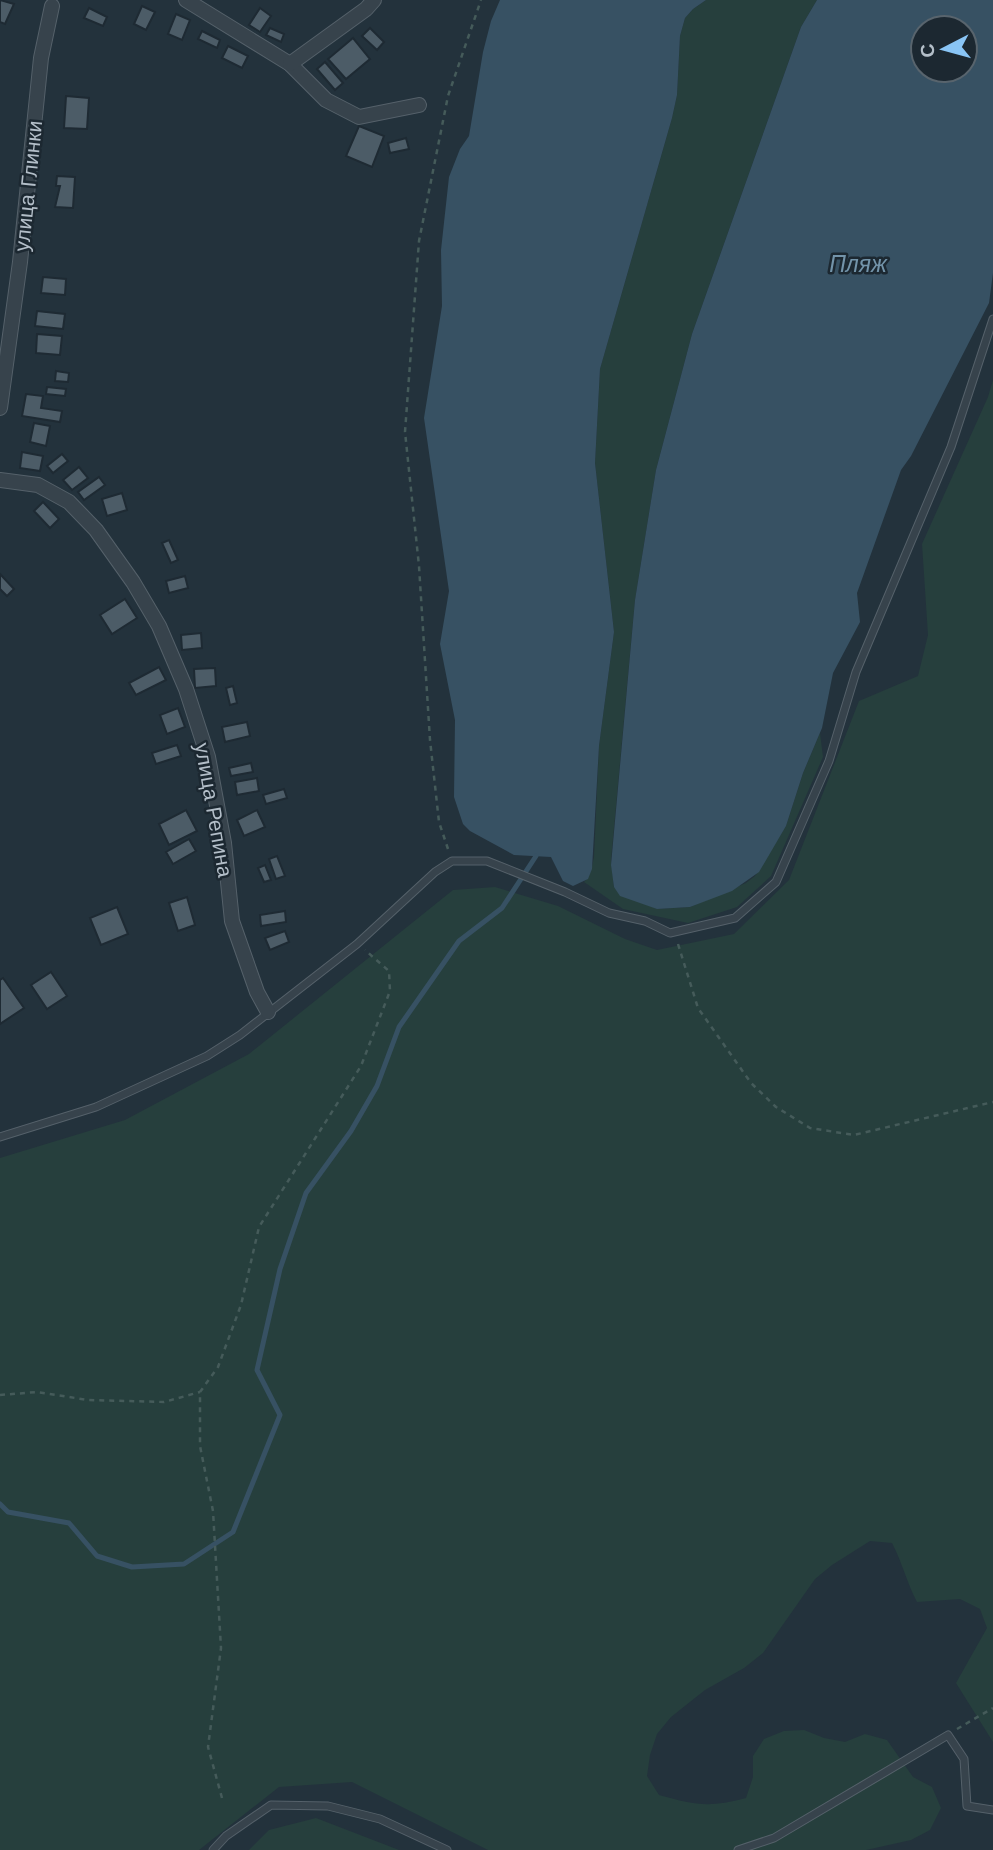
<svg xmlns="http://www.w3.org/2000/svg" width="993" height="1850" font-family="'Work Sans',sans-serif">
  <rect width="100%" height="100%" fill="#23323c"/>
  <g fill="#263f3d">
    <path d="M706,0H817L801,27L692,334L656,470L635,600L611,860L614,887L657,909L690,907L746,883L755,876L786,826L803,773L820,733L823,757L771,876L737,907L688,923L623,909L584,882C591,876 592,866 594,857L599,746L614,632L595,463L600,369L672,118L677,95L680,36L685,18L693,9Z"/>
    <path d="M993,380V1742L956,1683L987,1628L980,1609L960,1599L917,1602C907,1583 902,1562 892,1543L870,1541L832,1565L815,1579L763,1653L744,1668L705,1690L671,1717L657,1734L650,1755L647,1776L659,1795C695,1805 709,1808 746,1798L753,1777V1756L764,1739L784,1731L804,1730L824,1738L845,1742L865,1734L887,1740L913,1777L932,1787L941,1808L930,1830L911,1840L866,1850H488L352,1782L279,1787L199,1850H0V1158L125,1120L249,1054L453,890L495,887L558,906L625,939L657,950L734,934L789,880L859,701L918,676L928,635L922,544L988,397Z"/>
    <polygon points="316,1818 399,1850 249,1850 269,1830"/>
  </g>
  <g fill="#375163" fill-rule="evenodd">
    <polygon points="500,0 706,0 693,9 685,18 680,36 677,95 672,118 600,369 595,463 614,632 599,746 592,869 588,879 573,886 563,881 551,857 514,855 470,831 463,824 454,797 455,720 440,644 449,591 424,418 442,306 441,250 449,177 460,149 469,136 483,52 491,21"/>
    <path d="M817,0H993V273L989,303L911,456L901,470L857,593L860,622L833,673L822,728L803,773L786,826L759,872L732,891L690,907L657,909L620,896L614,887L611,865L635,600L656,470L692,334L801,27ZM965,28V70H923V28Z"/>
  </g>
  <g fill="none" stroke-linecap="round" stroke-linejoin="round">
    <polyline stroke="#375163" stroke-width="5" points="0,1504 8,1512 69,1523 97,1556 132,1567 184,1564 233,1532 280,1415 257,1370 280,1269 306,1193 351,1131 377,1086 399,1027 459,941 502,908 536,856"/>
  </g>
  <g fill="#4c5c67" stroke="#1e2a33" stroke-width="2">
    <polygon points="0,0 14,4 5,24 0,22"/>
    <polygon points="142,6 155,12 146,30 134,24"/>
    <polygon points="89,8 107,17 103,26 84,18"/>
    <polygon points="260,8 271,16 260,32 249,25"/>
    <polygon points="176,14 190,20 182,40 168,34"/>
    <polygon points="270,28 284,34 281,42 266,35"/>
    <polygon points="370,28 384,42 377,50 362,36"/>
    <polygon points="202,31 220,40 217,48 198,39"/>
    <polygon points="353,38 370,59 346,79 328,59"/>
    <polygon points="228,46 248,56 242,68 222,58"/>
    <polygon points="325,62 343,83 335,90 317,69"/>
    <polygon points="66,96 89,98 87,129 64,128"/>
    <polygon points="359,126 384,136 372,167 346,156"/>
    <polygon points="406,138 409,149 390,153 388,143"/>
    <polygon points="57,176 75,177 73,208 55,207 60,186 56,186"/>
    <polygon points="43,277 66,279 65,295 41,293"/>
    <polygon points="37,311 65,314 63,329 35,326"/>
    <polygon points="37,334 62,336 60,355 36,353"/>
    <polygon points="56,371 69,373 68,382 55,381"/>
    <polygon points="47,387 66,389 65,396 46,394"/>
    <polygon points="26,394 43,396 41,408 62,411 60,422 22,416"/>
    <polygon points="34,423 50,426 46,446 30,442"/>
    <polygon points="22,452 43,456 40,471 20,468"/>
    <polygon points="62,454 68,461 53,473 47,466"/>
    <polygon points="79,467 88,478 72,490 63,480"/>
    <polygon points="99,477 105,485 84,500 78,492"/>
    <polygon points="122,493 127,510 107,516 102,499"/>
    <polygon points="43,502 59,519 50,528 34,511"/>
    <polygon points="169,540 178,560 171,563 162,543"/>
    <polygon points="0,574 14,589 7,596 0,589"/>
    <polygon points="185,576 188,588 169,593 166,581"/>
    <polygon points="125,599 137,618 112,634 100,615"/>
    <polygon points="201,633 202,648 182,650 181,635"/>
    <polygon points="159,667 166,680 136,695 129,683"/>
    <polygon points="215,668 216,686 195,688 194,669"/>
    <polygon points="233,686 237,703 230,705 226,688"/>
    <polygon points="178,708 185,727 167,734 160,715"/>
    <polygon points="247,722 250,736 225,742 222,727"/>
    <polygon points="177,745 181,756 156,764 152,753"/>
    <polygon points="251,763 253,772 231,776 229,768"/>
    <polygon points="257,778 259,791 237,795 235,782"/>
    <polygon points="284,789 287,798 266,804 263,795"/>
    <polygon points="186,810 197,831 169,845 159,824"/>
    <polygon points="257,810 265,827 244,836 237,820"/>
    <polygon points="189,839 196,851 173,864 166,852"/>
    <polygon points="277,856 285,876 276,879 269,859"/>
    <polygon points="265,865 271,880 264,882 258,868"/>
    <polygon points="187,897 195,925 178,931 169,903"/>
    <polygon points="117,907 128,934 101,945 90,918"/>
    <polygon points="285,911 286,922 261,926 260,915"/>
    <polygon points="285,931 289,942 270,950 265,938"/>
    <polygon points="51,972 67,996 47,1009 31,985"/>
    <polygon points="3,978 24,1008 0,1024 0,980"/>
  </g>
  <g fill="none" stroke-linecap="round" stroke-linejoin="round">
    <defs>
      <g id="service">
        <polyline points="0,1137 96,1107 207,1056 240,1035 357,944 435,872 452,861 487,861 565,892 609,913 645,921 670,933 735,918 776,882 829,761 856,672 951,447 993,319"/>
        <polyline points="213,1850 226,1836 271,1805 328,1806 380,1819 447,1850"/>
        <polyline points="738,1850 774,1838 948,1735 964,1759 967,1806 993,1810"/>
      </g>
      <g id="minor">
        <polyline points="186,0 290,64 326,100 359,117 419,105"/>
        <polyline points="290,64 366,9 374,0"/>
        <polyline points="0,408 20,262 41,58 52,6"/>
        <polyline points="0,480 38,485 69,502 96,530 133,582 159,626 186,689 208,757 224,843 232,921 257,992 268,1012"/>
      </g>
    </defs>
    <use href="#service" stroke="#55616a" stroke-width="9"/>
    <use href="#minor" stroke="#55616a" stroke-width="16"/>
    <g stroke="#455b5a" stroke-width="2.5" stroke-dasharray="5 5" stroke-linecap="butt">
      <polyline points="448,849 439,822 430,740 419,566 405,432 419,241 448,96 481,0"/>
      <polyline points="678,944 698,1008 751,1083 776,1107 810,1128 854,1135 993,1102"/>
      <polyline points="0,1395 37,1392 88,1400 164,1402 200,1392"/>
      <polyline points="957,1729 993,1708"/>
      <polyline points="222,1798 208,1747 221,1648 213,1511 200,1446 200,1392 218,1367 241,1305 259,1227 361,1066 390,991 389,971 365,950"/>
    </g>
    <use href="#service" stroke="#37434c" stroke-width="7"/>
    <use href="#minor" stroke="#37434c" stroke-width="14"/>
  </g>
  <g text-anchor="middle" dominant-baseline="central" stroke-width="5" stroke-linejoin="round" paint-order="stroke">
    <g font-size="21" fill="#b3bec8" stroke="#1c2831">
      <text transform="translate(28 186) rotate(-84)">улица Глинки</text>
      <text transform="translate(214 810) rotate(80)">улица Репина</text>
    </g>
    <g font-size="23" font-style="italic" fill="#7394aa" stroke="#1c2831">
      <text x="858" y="264">Пляж</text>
    </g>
  </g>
  <g transform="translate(944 49) rotate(264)"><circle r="33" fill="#1c2831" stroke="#58646d" stroke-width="2"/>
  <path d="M0-5L12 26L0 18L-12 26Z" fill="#89c5f6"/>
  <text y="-10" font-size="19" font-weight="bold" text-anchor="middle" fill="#b3bec8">С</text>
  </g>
</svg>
